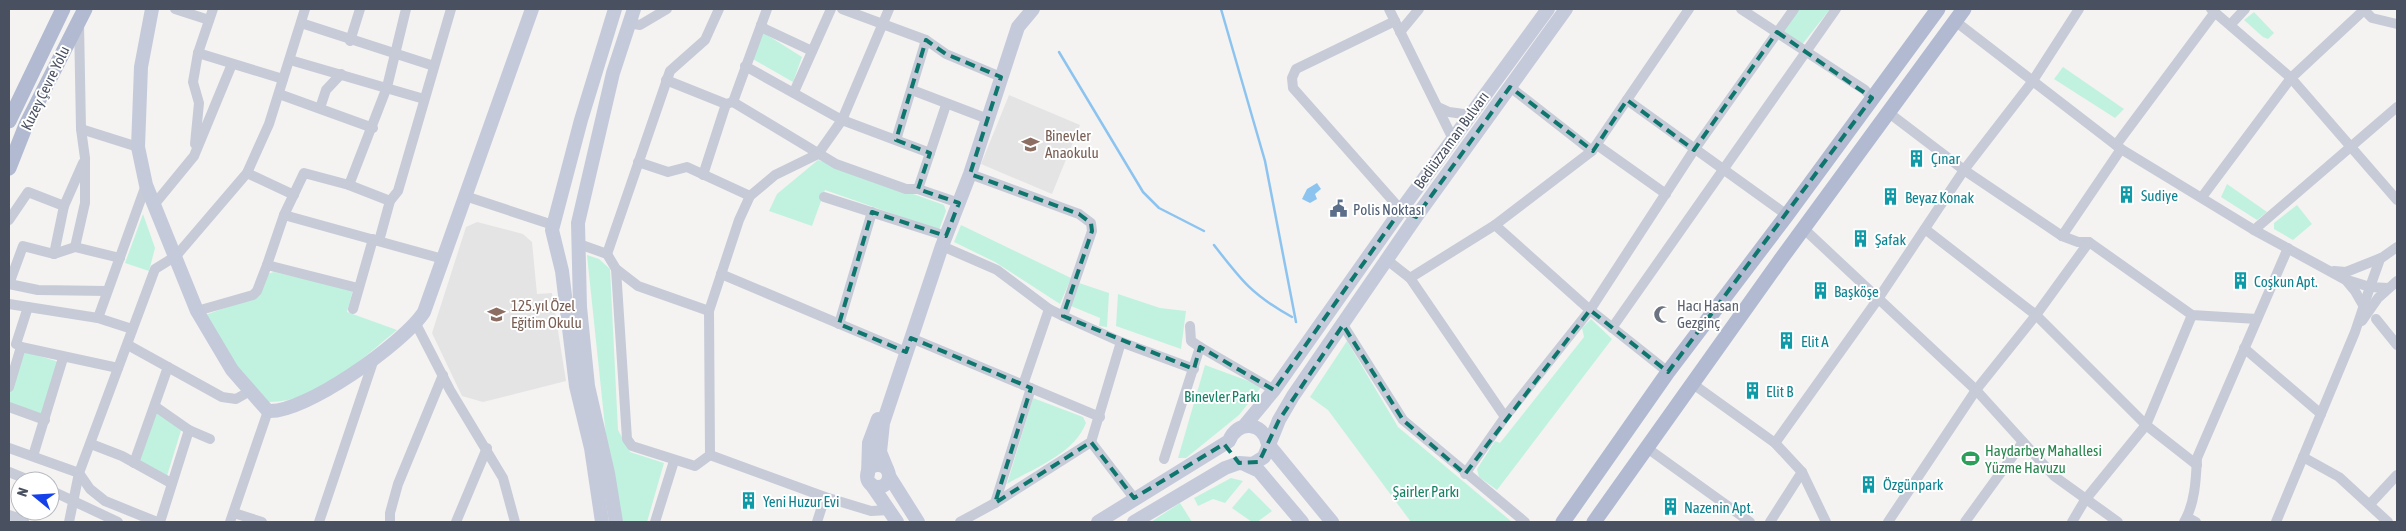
<svg xmlns="http://www.w3.org/2000/svg" width="2406" height="531" font-family="'Asap Condensed',sans-serif">
  <rect width="100%" height="100%" fill="#f4f3f2"/>
  <g fill="#e5e4e4">
    <polygon points="1009,95 1080,125 1052,194 981,164"/>
    <polygon points="477,222 523,234 532,242 537,294 552,293 566,381 483,402 462,396 432,333 466,227"/>
  </g>
  <g fill="#c1f2df">
    <polygon points="1799,9 1830,9 1801,46 1783,33"/>
    <polygon points="2254,12 2274,33 2268,39 2263,37 2244,20"/>
    <polygon points="761,31 802,57 793,82 751,58"/>
    <polygon points="2063,67 2124,109 2115,118 2054,79"/>
    <polygon points="818,160 944,205 946,211 939,230 825,190 812,226 769,211 777,194"/>
    <polygon points="2227,184 2267,212 2257,220 2221,197"/>
    <polygon points="2297,205 2312,224 2293,240 2274,229 2274,223"/>
    <polygon points="143,214 155,248 149,271 125,263"/>
    <polygon points="961,225 1071,278 1060,304 995,262 954,242"/>
    <polygon points="587,255 599,259 610,269 618,430 630,452 664,463 647,522 619,522 609,465"/>
    <path d="M274,272L353,290L347,312L397,330C360,360 317,403 267,402L234,368L205,315L259,296L267,274Z"/>
    <polygon points="1079,283 1109,293 1107,327 1099,326 1100,318 1071,306"/>
    <polygon points="1118,294 1160,308 1186,311 1181,349 1116,326"/>
    <polygon points="1591,319 1612,339 1497,490 1479,477 1477,469 1495,441 1500,443 1584,337 1582,328"/>
    <polygon points="1347,341 1398,427 1512,522 1411,522 1328,410 1310,397"/>
    <polygon points="23,351 59,362 43,414 9,403 9,395"/>
    <polygon points="1205,365 1262,386 1239,415 1186,458 1178,458"/>
    <path d="M1033,398L1083,417L1086,423C1074,454 1034,468 1007,484Z"/>
    <polygon points="154,411 182,427 167,476 138,461"/>
    <polygon points="1231,478 1243,481 1225,503 1213,499 1198,506 1194,498"/>
    <polygon points="1249,488 1272,511 1257,522 1252,522 1232,508"/>
    <polygon points="1180,503 1192,522 1151,522"/>
  </g>
  <polygon fill="#8dc4ef" points="1317,183 1321,189 1315,194 1317,199 1310,203 1302,199 1307,189"/>
  <g fill="none" stroke-linecap="round" stroke-linejoin="round">
    <g stroke="#8dc4ef" stroke-width="2.5">
      <polyline points="1221,9 1265,161 1296,322"/>
      <polyline points="1059,52 1143,192 1159,208 1204,231"/>
      <path d="M1214,245C1241,280 1252,295 1292,317"/>
    </g>
    <g stroke="#c6cbd7" stroke-width="10">
      <polyline points="175,9 209,20"/>
      <polyline points="842,9 926,40 946,54 1001,77"/>
      <polyline points="1389,9 1453,139"/>
      <polyline points="1741,9 1865,90 1872,98"/>
      <polyline points="2211,9 2291,78 2397,200"/>
      <polyline points="2363,9 2372,18 2397,24"/>
      <polyline points="1395,21 1296,69 1292,78 1293,88 1401,210 1416,217"/>
      <polyline points="1955,21 2121,149 2254,230 2344,279 2370,287 2355,332 2276,522"/>
      <polyline points="301,23 434,66"/>
      <polyline points="629,23 640,25 667,9"/>
      <polyline points="2231,24 2245,9"/>
      <polyline points="761,25 765,29 812,51"/>
      <polyline points="1400,32 1419,9"/>
      <polyline points="350,41 360,9"/>
      <polyline points="198,53 283,79"/>
      <polyline points="290,60 424,99"/>
      <polyline points="745,66 842,120 930,153"/>
      <polyline points="666,80 726,104 733,102 836,164 906,189 918,189 959,203"/>
      <polyline points="1510,87 1592,151"/>
      <polyline points="912,90 988,119"/>
      <polyline points="794,92 831,9"/>
      <polyline points="279,94 373,128"/>
      <polyline points="1627,100 1787,215"/>
      <polyline points="733,102 767,9"/>
      <polyline points="1438,107 1449,112 1471,115"/>
      <polyline points="320,108 326,90 341,74"/>
      <polyline points="1889,113 1964,170 2062,236 2078,242 2089,242 2192,315 2257,319"/>
      <polyline points="81,129 138,147"/>
      <polyline points="896,140 926,40"/>
      <polyline points="195,144 199,103 193,82 198,53 213,9"/>
      <polyline points="1597,145 1666,194"/>
      <polyline points="2116,145 2215,12"/>
      <polyline points="638,162 668,172 687,167 750,196"/>
      <polyline points="247,173 294,195"/>
      <polyline points="970,174 1079,214 1091,223 1092,231 1063,316"/>
      <polyline points="703,175 726,104"/>
      <polyline points="349,185 387,87 406,9"/>
      <polyline points="918,189 946,105"/>
      <polyline points="465,196 553,225"/>
      <polyline points="824,197 946,236"/>
      <polyline points="2202,197 2291,78 2364,10"/>
      <polyline points="153,206 194,156 232,64"/>
      <polyline points="284,215 443,259"/>
      <polyline points="9,220 28,192 64,206"/>
      <polyline points="1495,225 1592,151 1689,9"/>
      <polyline points="1803,228 1976,390 2054,476 2118,522"/>
      <polyline points="1925,229 2036,315 2146,425 2197,465"/>
      <polyline points="2254,230 2397,107"/>
      <polyline points="2062,236 2121,149"/>
      <polyline points="379,241 390,201 398,191 451,9"/>
      <polyline points="579,244 607,254 616,269 638,286 709,311"/>
      <polyline points="942,246 997,270 1049,309 1063,316 1121,342 1194,369"/>
      <polyline points="75,247 85,203 85,158 81,129 79,23"/>
      <polyline points="54,254 64,206 83,163"/>
      <polyline points="607,254 670,71 705,40 719,9"/>
      <polyline points="1387,260 1410,278 1495,225 1590,310 1668,372"/>
      <polyline points="267,265 284,215 304,173 349,185 390,201"/>
      <polyline points="616,269 627,439 632,446 695,466 710,455 709,311 739,220 750,196 775,175 818,154 842,120 889,9"/>
      <polyline points="2334,271 2346,272 2381,258"/>
      <polyline points="721,274 906,352"/>
      <polyline points="1410,278 1505,417"/>
      <polyline points="2345,279 2355,291 2363,305"/>
      <polyline points="9,284 23,246 54,254 75,247 120,258"/>
      <polyline points="9,284 38,290 107,291"/>
      <polyline points="2388,288 2370,287 2380,259 2397,247"/>
      <polyline points="9,304 98,318 132,329"/>
      <polyline points="353,309 373,239"/>
      <polyline points="197,311 253,295 257,291 267,265 358,288"/>
      <polyline points="98,318 146,185"/>
      <polyline points="2376,319 2397,345"/>
      <polyline points="2362,321 2378,298 2397,281"/>
      <polyline points="416,324 450,390 503,478 515,522"/>
      <polyline points="839,324 872,212"/>
      <polyline points="1343,325 1403,420 1525,522"/>
      <polyline points="1612,328 1836,9"/>
      <polyline points="911,338 1100,417"/>
      <polyline points="128,345 222,397 236,399 250,391"/>
      <polyline points="21,347 118,368"/>
      <polyline points="1200,347 1274,390"/>
      <polyline points="2244,348 2321,414"/>
      <polyline points="1693,384 1775,443 1802,472 1826,522"/>
      <polyline points="1023,385 1049,309"/>
      <polyline points="9,387 21,347 16,344 28,307"/>
      <polyline points="9,407 45,420"/>
      <polyline points="156,407 189,430 210,439"/>
      <polyline points="1091,442 1134,498"/>
      <polyline points="1775,443 1878,299 1964,170 2032,82 2079,9"/>
      <polyline points="91,444 122,456 171,483"/>
      <polyline points="9,448 79,473 90,489 105,501 157,522"/>
      <polyline points="1647,448 1750,522"/>
      <polyline points="710,455 825,497 871,511 889,510"/>
      <polyline points="33,456 63,358"/>
      <polyline points="2303,457 2339,477 2388,522"/>
      <polyline points="1164,459 1200,347 1191,341 1190,326"/>
      <polyline points="134,463 168,367"/>
      <polyline points="9,472 31,481"/>
      <polyline points="1465,474 1505,417 1590,310 1694,150 1794,9"/>
      <polyline points="50,490 118,522"/>
      <polyline points="995,503 1031,388"/>
      <polyline points="2370,504 2397,475"/>
      <polyline points="234,513 262,522"/>
      <polyline points="9,515 24,520"/>
      <polyline points="2187,517 2196,522"/>
      <polyline points="69,522 79,473 155,269 176,256 247,173 269,124 305,9"/>
      <polyline points="160,522 189,430"/>
      <polyline points="230,522 268,411"/>
      <polyline points="319,522 374,359"/>
      <polyline points="390,522 390,513 398,484 443,375"/>
      <polyline points="456,522 487,448"/>
      <polyline points="655,522 674,461"/>
      <polyline points="817,522 825,497"/>
      <polyline points="960,522 995,503 1091,442 1121,342"/>
      <polyline points="1770,522 1802,472"/>
      <polyline points="1888,522 1976,390 2036,315 2089,242"/>
      <polyline points="1965,522 2023,442"/>
      <polyline points="2072,522 2085,500 2146,425 2192,315"/>
      <path d="M2184,522C2195,504 2196,479 2197,458L2288,248"/>
    </g>
    <g stroke="#c5cadb" stroke-width="14">
      <path d="M152,9L141,67L138,147L146,185L197,311L232,370L268,411C304,414 404,343 424,312L532,9"/>
      <polyline points="1245,425 1274,390 1401,210 1548,9"/>
      <polyline points="1246,465 1259,471 1302,522"/>
      <circle cx="878" cy="476" r="11"/>
      <polyline points="887,469 880,452 883,423 942,246 970,174 1014,39 1018,27 1033,9"/>
      <polyline points="868,474 869,443 878,419"/>
      <polyline points="889,476 918,522"/>
      <polyline points="871,484 897,522"/>
      <polyline points="602,522 591,448 576,386 562,271 552,230 581,120 615,9"/>
      <polyline points="616,522 608,473 588,386 580,307 578,223 613,73 634,9"/>
      <path d="M1098,522L1229,441C1237,420 1263,421 1268,444L1332,522"/>
      <polyline points="1134,522 1225,468 1239,463 1253,464 1264,457 1279,420 1293,396 1416,217 1566,9"/>
    </g>
    <g stroke="#b1bad1" stroke-width="15">
      <polyline points="9,121 63,9"/>
      <polyline points="9,168 26,125 85,9"/>
      <polyline points="1563,522 1668,372 1787,215 1938,9"/>
      <polyline points="1594,522 1781,259 1964,9"/>
    </g>
  </g>
  <path fill="none" stroke="#0f766e" stroke-width="4" stroke-dasharray="10 6" stroke-linejoin="round" d="M1777,32L1872,98L1668,372L1590,310L1465,474L1403,420L1343,325L1279,420L1259,462L1239,463L1224,444L1134,498L1091,442L995,503L1031,388L911,338L906,352L839,324L872,212L946,236L959,203L918,189L930,153L896,140L926,40L946,54L1001,77L970,174L1079,214L1091,223L1092,231L1063,316L1194,369L1200,347L1274,390L1401,210L1416,217L1510,87L1593,151L1627,100L1694,150Z"/>
  <defs>
    <symbol id="school-bare" viewBox="-9 -9 18 18"><path d="M0-5L7-2L0 1L-7-2ZM-4 1L0 2.5L4 1V4Q0 6-4 4Z" fill="#8d6e63" stroke="#fff" stroke-width="2.5" paint-order="stroke"/></symbol>
    <symbol id="building-bare" viewBox="-9 -9 18 18"><path d="M-4-6H4V6H1V3H-1V6H-4ZM-2.5-4.3h1.7v1.8h-1.7ZM.8-4.3h1.7v1.8H.8ZM-2.5-1h1.7V.8h-1.7ZM.8-1h1.7V.8H.8Z" fill="#0f9aa8" stroke="#fff" stroke-width="2.5" paint-order="stroke"/></symbol>
    <symbol id="civic-bare" viewBox="-9 -9 18 18"><path d="M-.6-6.5H3V-4.5H.6V-3L4-1V1h2V6H-6V1h2V-1L-.6-3ZM-1.2 2.5V6h2.4V2.5Z" fill="#5c6f8a" stroke="#fff" stroke-width="2.5" paint-order="stroke"/></symbol>
    <symbol id="mosque-bare" viewBox="-9 -9 18 18"><path d="M3.5-4.9A6 6 0 1 0 3.5 4.9A5 5 0 1 1 3.5-4.9Z" fill="#6b7280" stroke="#fff" stroke-width="2.5" paint-order="stroke"/></symbol>
    <symbol id="stadium-bare" viewBox="-9 -9 18 18"><path d="M0-5a6.5 5 0 1 0 0 10a6.5 5 0 1 0 0-10ZM-3.5-1.8h7v3.6h-7Z" fill="#2e9e5b" stroke="#fff" stroke-width="2.5" paint-order="stroke"/></symbol>
  </defs>
  <g fill-rule="evenodd">
    <use href="#school-bare" x="1018" y="132" width="25" height="25"/>
    <use href="#building-bare" x="1904" y="146" width="25" height="25"/>
    <use href="#building-bare" x="2114" y="182" width="25" height="25"/>
    <use href="#building-bare" x="1878" y="184" width="25" height="25"/>
    <use href="#civic-bare" x="1326" y="196" width="25" height="25"/>
    <use href="#building-bare" x="1848" y="226" width="25" height="25"/>
    <use href="#building-bare" x="2228" y="268" width="25" height="25"/>
    <use href="#building-bare" x="1808" y="278" width="25" height="25"/>
    <use href="#school-bare" x="484" y="302" width="25" height="25"/>
    <use href="#mosque-bare" x="1650" y="302" width="25" height="25"/>
    <use href="#building-bare" x="1774" y="328" width="25" height="25"/>
    <use href="#building-bare" x="1740" y="378" width="25" height="25"/>
    <use href="#stadium-bare" x="1958" y="446" width="25" height="25"/>
    <use href="#building-bare" x="1856" y="472" width="25" height="25"/>
    <use href="#building-bare" x="736" y="488" width="25" height="25"/>
    <use href="#building-bare" x="1658" y="494" width="25" height="25"/>
  </g>
  <g text-anchor="middle" dominant-baseline="central" stroke-width="4" stroke-linejoin="round" paint-order="stroke">
    <g font-size="15" fill="#495060" stroke="#fff">
      <text transform="translate(45 88) rotate(-64)">Kuzey Çevre Yolu</text>
      <text transform="translate(1451 140) rotate(-54)">Bediüzzaman Bulvarı</text>
    </g>
    <g font-size="15" fill="#785e54" stroke="#fff" text-anchor="start">
      <text x="1045" y="135">Binevler<tspan x="1045" dy="17">Anaokulu</tspan></text>
      <text x="511" y="305">125.yıl Özel<tspan x="511" dy="17">Eğitim Okulu</tspan></text>
    </g>
    <g font-size="15" fill="#0d838f" stroke="#fff" text-anchor="start">
      <text x="1931" y="158">Çınar</text>
      <text x="2141" y="195">Sudiye</text>
      <text x="1905" y="197">Beyaz Konak</text>
      <text x="1875" y="239">Şafak</text>
      <text x="2254" y="281">Coşkun Apt.</text>
      <text x="1834" y="291">Başköşe</text>
      <text x="1801" y="341">Elit A</text>
      <text x="1766" y="391">Elit B</text>
      <text x="1883" y="484">Özgünpark</text>
      <text x="763" y="501">Yeni Huzur Evi</text>
      <text x="1684" y="507">Nazenin Apt.</text>
    </g>
    <g font-size="15" fill="#4e5e75" stroke="#fff" text-anchor="start">
      <text x="1353" y="209">Polis Noktası</text>
    </g>
    <g font-size="15" fill="#5b616d" stroke="#fff" text-anchor="start">
      <text x="1677" y="305">Hacı Hasan<tspan x="1677" dy="17">Gezginç</tspan></text>
    </g>
    <g font-size="15" fill="#158164" stroke="#fff">
      <text x="1222" y="396">Binevler Parkı</text>
      <text x="1426" y="491">Şairler Parkı</text>
    </g>
    <g font-size="15" fill="#27864d" stroke="#fff" text-anchor="start">
      <text x="1985" y="450">Haydarbey Mahallesi<tspan x="1985" dy="17">Yüzme Havuzu</tspan></text>
    </g>
  </g>
  <rect width="2406" height="531" fill="none" stroke="#495060" stroke-width="20"/>
  <g transform="translate(35 496) rotate(288)"><circle r="24" fill="#ffffff" stroke="#b6b9bf"/>
  <path d="M0-4L9 19L0 12L-9 19Z" fill="#1541eb"/>
  <text y="-8" font-size="14" font-weight="bold" text-anchor="middle" fill="#495060">N</text>
  </g>
</svg>
